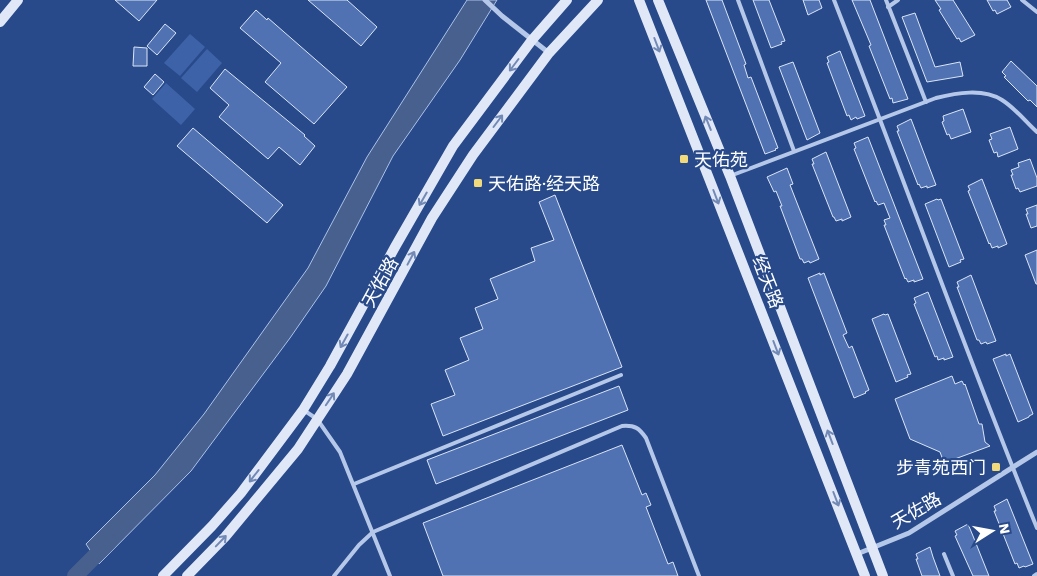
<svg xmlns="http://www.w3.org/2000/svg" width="1037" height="576" font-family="'Work Sans','Noto Sans SC',sans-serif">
  <rect width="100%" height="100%" fill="#284a8a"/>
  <g fill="#3d62a7">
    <polygon points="190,34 205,47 180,76 164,63"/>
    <polygon points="207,49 222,63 197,92 181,78"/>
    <polygon points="166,83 195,109 181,125 152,99"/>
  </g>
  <polygon fill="#47608e" stroke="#abc2ea" points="467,0 497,0 460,60 393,156 326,286 290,338 191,471 99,564 86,544 155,475 204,414 308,268 367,157"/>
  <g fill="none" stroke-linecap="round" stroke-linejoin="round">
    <polyline stroke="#47608e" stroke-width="16" points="75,576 109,542"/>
  </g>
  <g fill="#5172b2" stroke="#dae5f7">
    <polygon points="115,0 157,0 139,21"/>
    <polygon points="308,0 347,0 377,27 361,46"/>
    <polygon points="706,0 722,0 746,64 744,65 748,78 751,77 778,148 775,149 776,150 765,154"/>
    <polygon points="753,0 769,0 785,41 781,42 782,44 771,48"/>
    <polygon points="803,0 819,0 822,8 808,15"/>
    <polygon points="852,0 870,0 908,99 893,103 892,98 890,99 869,46 871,45"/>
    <polygon points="935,0 953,0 975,35 961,42 959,38 957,39 939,10 941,9"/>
    <polygon points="987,0 1007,0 1011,7 997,14 995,10 993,11"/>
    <polygon points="256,10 267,20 268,18 347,87 314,124 265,82 281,63 240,28"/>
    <polygon points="915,13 935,67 960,62 963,76 927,82 902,17"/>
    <polygon points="165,24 176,33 157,55 147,46"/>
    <polygon points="134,47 147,48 147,66 133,66"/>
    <polygon points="840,51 865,116 857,119 856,117 851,120 849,115 847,116 827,63 829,62 827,57"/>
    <polygon points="1011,61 1037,86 1037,107 1030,100 1028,101 1004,77 1006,76 1002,72"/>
    <polygon points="793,62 820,133 807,140 779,67"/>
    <polygon points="225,69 305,135 304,136 315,146 300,165 279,147 268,159 219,117 229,105 210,88"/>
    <polygon points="155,74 164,82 153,95 144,87"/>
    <polygon points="963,109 971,132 951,139 949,134 947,135 942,122 944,121 943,116"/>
    <polygon points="911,119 936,185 927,188 927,186 921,188 919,184 918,185 897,131 899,131 897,126"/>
    <polygon points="1010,127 1018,149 998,157 997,152 994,153 989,140 992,139 990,134"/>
    <polygon points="193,128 283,205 267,223 177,146"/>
    <polygon points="868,137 923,279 914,282 914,280 908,282 906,278 905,279 884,225 886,225 884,220 890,218 884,203 878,205 876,201 875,202 854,149 856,148 854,143"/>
    <polygon points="826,152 851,217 842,221 842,219 836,221 834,217 833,217 812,164 814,164 812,159"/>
    <polygon points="1030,159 1037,178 1037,186 1020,192 1018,188 1016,189 1011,175 1013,175 1011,170 1019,167 1018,163"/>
    <polygon points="787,168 793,184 790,185 819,259 810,263 809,261 804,263 802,259 800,259 780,206 782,206 776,191 774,192 767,177"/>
    <polygon points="982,179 1007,244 998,248 998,246 992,248 990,243 989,244 968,191 970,190 968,186"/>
    <polygon points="555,195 622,367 443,436 431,404 455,395 445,370 469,360 460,338 483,329 475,308 498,299 490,279 535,261 531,248 554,240 539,202"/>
    <polygon points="937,199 938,200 941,199 964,259 960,260 961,262 949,267 925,204"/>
    <polygon points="1037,205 1037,226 1031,228 1026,214 1028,214 1026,209"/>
    <polygon points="1037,250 1037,284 1036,284 1025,255"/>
    <polygon points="820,273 820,275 824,273 847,333 843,335 849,348 852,346 869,390 865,392 866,393 854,398 808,278"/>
    <polygon points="971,275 996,341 987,344 986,342 981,344 979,340 977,340 957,287 959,287 957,282"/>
    <polygon points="928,292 953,357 944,360 944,358 938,360 937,356 935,357 914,304 916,303 914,298"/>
    <polygon points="884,314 885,315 888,314 911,374 907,375 908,377 896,382 872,319"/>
    <polygon points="1006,354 1006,356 1010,354 1033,414 1029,416 1029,417 1018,422 993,359"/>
    <polygon points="952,376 955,384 962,381 964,385 965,384 979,424 982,424 985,442 990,446 944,463 940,452 910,439 895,399"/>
    <polygon points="619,386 628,410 436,484 427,460"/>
    <polygon points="622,445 642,495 646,493 651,505 646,507 668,564 673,562 678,576 443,576 423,523"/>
    <polygon points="1007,499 1033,564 1025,567 1024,566 1019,568 1017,563 1015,564 994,511 996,511 994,506"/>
    <polygon points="968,524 973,536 989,576 973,576 955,536 957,535 955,531"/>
    <polygon points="930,547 933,557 940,576 922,576 916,559 918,559 916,554"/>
  </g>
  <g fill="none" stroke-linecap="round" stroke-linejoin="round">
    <g stroke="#b6c8e9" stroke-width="4">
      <polyline points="738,0 794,151"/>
      <path d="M834,0C903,176 966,354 1037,528"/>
      <polyline points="886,0 926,102"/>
      <polyline points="1022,0 1037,12"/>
      <polyline points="888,7 898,0"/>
      <path d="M730,176L936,98C956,93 983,88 1002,100C1015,108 1026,122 1037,132"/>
      <polyline points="305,411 317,419 340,452 390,576"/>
      <polyline points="354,484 621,375"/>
      <polyline points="944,554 953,576"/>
      <path d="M334,576L359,545L373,532L622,426C635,425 639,428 646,438L699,576"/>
      <polyline points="1034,576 1037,574"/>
    </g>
    <g stroke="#b6c8e9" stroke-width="5">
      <polyline points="485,0 502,16 549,53"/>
      <polyline points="857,554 909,533 1037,452"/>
    </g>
    <g stroke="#e0e8f8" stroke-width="10">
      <polyline points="639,0 865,576"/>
      <polyline points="658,0 730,176 883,576"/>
      <polyline points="0,22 18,0"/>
      <polyline points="163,576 212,526 241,493 303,410 330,366 395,247 453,146 532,40 567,0"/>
      <polyline points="187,576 225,537 298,449 347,374 432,218 473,155 549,53 598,0"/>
    </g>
  </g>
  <defs><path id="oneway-shaft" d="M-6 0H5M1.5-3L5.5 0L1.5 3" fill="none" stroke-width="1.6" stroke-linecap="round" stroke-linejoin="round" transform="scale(1.25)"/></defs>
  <g stroke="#7289b6">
    <use href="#oneway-shaft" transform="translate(657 45) rotate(69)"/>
    <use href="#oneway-shaft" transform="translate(514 65) rotate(127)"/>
    <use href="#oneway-shaft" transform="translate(498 121) rotate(-53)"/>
    <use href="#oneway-shaft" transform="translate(708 123) rotate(-112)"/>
    <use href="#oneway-shaft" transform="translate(716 197) rotate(69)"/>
    <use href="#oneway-shaft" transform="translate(423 199) rotate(120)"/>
    <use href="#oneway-shaft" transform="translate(411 258) rotate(-62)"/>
    <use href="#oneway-shaft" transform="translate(344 341) rotate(119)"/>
    <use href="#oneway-shaft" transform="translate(776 348) rotate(69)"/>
    <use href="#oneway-shaft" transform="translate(330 399) rotate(-56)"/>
    <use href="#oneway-shaft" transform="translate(830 437) rotate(-111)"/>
    <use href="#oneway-shaft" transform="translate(254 476) rotate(128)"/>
    <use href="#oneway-shaft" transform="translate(836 499) rotate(69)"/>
    <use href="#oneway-shaft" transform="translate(221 541) rotate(-46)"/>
  </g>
  <g fill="#f1da7c" stroke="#284a8a" stroke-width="2">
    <rect x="679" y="154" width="10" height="10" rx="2.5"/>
    <rect x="473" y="178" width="10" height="10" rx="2.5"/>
    <rect x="991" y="462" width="10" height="10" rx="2.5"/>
  </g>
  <g text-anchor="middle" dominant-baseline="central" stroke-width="4.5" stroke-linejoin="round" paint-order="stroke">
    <g font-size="18" fill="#fff" stroke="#284a8a" text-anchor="start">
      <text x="694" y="159">天佑苑</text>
      <text x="488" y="183">天佑路·经天路</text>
      <text x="986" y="467" text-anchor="end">步青苑西门</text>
    </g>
    <g font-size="18" fill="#fff" stroke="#284a8a">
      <text transform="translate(380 282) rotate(-61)">天佑路</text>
      <text transform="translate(768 282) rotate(69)">经天路</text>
      <text transform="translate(916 510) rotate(-30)">天佐路</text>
    </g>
  </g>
  <g transform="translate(992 531) rotate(79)" stroke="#284a8a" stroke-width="4" paint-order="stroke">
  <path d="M0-4L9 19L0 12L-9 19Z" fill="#ffffff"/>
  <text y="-8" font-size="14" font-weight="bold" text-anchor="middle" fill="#ffffff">N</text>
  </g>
</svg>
